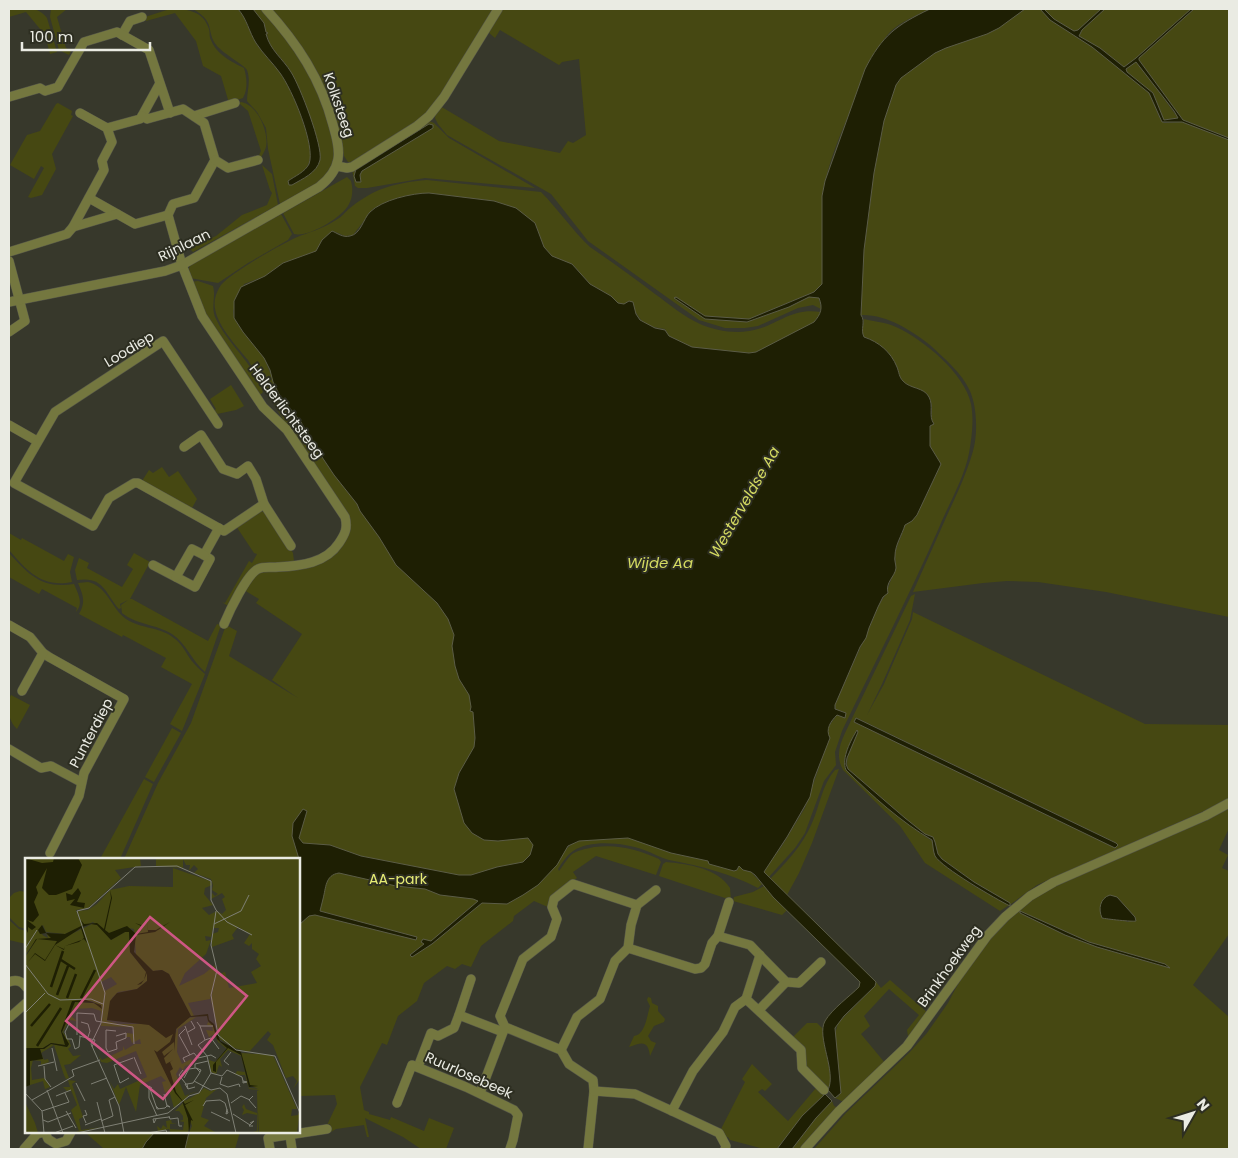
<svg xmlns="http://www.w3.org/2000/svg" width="1238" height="1158" font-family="Poppins,sans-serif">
  <rect width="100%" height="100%" fill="#37382b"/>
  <g fill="#464812" fill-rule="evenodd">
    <path d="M9,9C23,7 38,6 47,18L57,52L50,54L45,35L26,12L9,17Z"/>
    <polygon points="51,9 67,9 57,17 66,48 71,51 69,55 59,50 50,17"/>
    <path d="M170,9C186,9 203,10 209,29C210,32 209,37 211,40C216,54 232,62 244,68C247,78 248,89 243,98L229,103L221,76L203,66L196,41L175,13L146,21L145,17Z"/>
    <path d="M193,9H238C247,20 250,34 258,46C264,55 273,63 280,72C291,88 313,139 310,158C309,169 298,177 290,185C303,180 320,171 320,155L305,102L296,82L288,67L270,45L264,23L253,9H263L273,20L314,80L332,128L335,155L330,168L323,178L314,185L280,204L268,149L266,128L257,112L247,101C247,91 251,81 247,70C244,65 224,54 217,46C205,31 217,23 193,9Z"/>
    <polygon points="269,9 493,9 433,108 418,122 352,163 348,162 344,156 330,106"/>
    <path d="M500,9H930C917,15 900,22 890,32C880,42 875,57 870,69C851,109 830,152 822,196L823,284L814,292L749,319L705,316L674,299L705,319L747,322L789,307L809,297L815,296L819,298L821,309L813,305L798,308L758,326L745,328H725L699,320L588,241L551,194L447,135L438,124L435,118L436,112L440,106L499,141L560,153L568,141L573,143L586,135L579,59L562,62L559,65L500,30L495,38L488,32Z"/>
    <path d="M1025,9H1040L1050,20L1092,47L1149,93C1156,102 1155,115 1164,123L1182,122L1229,140V617L1106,592L1038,582L1007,581L983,583L913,592C925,565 937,538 949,511C958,492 967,472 973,451C978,434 977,407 970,391C962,373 944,358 930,345C911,330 886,314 861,315L864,250L874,173L884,121L896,85L901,78L935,53L946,48L987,34L999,28Z"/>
    <polygon points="1044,9 1101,9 1078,30 1074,31 1054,19"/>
    <polygon points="1105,9 1191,9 1136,58 1124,67 1100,48 1079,36 1082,30"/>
    <polygon points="1194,9 1229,9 1229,138 1183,120 1139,60 1139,58"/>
    <polygon points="1135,62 1137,62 1178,118 1164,120 1153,93 1127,72 1126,69"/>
    <path d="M241,102C258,105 269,132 266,147C265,151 262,155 261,158L258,157L261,151L248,111L240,104L236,105Z"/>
    <polygon points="58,103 72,111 71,115 73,116 52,154 56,169 42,195 31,198 28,197 44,168 41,166 34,179 10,165 27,135 40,131 56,104"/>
    <polygon points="429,121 434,123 449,138 535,188 425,178 367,188 358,188 355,186 352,169"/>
    <polygon points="262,165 272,174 278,205 193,252 189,248 216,236 242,215 267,205 272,193 270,190"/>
    <path d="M347,177L351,181C353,188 353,197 349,204C343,217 308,238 294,234L283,213Z"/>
    <path d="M427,180L541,192C558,209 572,230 590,247C612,262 634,278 655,294C669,304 684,317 700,324C714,330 733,334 749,331C777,327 789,307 821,312L820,316L810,326L756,352L749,353L692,347L669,336L665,329C639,325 642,321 629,301L624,304L618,303L611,296L590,284L572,264L552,257L544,247L535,223L494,201L429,193L404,197L374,208L353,235L345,236L333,231L316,251L283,263L265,276L244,284L233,311L234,318L243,332L264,358L280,396L301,422L310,439L334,475L357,504L360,511L453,608L527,836L557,864L564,851L572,844L579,841L623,837L635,839L671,853L708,861L737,870L739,866L743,870L751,872L762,884L758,888C730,873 700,866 669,860C661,858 653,853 644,850C625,843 591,839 573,851C566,856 562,863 558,869L559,871C563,866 566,860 571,855C577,850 586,849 594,847C618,844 637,849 659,859L661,862L656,875L596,856L573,872L577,878L551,897L548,907L534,901L514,916L513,921L481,946L471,967L462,964L455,969L447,966L424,983L417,1001L398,1016L387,1045L382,1043L360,1087L364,1110L369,1112V1114L390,1120L391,1117L424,1131L429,1118L454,1128L446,1149H421L403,1137L365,1118L369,1137H367L364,1125L336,1129L331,1132L330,1124L327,1125L337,1104L335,1095L299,1096V859H124L158,783L191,723L226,625L237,631L229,656L298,698L272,680L302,634L256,603L259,599L244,590L258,572L323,562C337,556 342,542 348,530L248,360C236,345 211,320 215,299C216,294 218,289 221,285C232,272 278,246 295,238C309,232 323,229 336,220C342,217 345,212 350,208C357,202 371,193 379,190C394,184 412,181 427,180Z"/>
    <polygon points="281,214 292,234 288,240 248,263 218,283 190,278 189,268 192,263"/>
    <path d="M198,281L213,286C216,296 211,306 215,317C227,344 254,363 263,392L259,396L202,310L191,282Z"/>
    <path d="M864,319C875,322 885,322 896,327C923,339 965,374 971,404C974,419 972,437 969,453C964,479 948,505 938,530C908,598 874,664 842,731L835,752L836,765L824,781L805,833L795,848L768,878L764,873L765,869L782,846L805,808L829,739L827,729L837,715L846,713L836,709L835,705C849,671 865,640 878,607C880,602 884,598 886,594C887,591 896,567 896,565C896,560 894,556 896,550C898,542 903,534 905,525L912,521L917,515L940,467C939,456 931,453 930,443C928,429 936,408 929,397C923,388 913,389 905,384C900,380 899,373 897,367C891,352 878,342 864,337L862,334Z"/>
    <polygon points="231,385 244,406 236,410 217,414 212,412 216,409 210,399"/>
    <polygon points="162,467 169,477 178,471 197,499 192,508 142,481 149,470 153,473"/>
    <polygon points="261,511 267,513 293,553 294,561 293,563 260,565 228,606 222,602 225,603 249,561 252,563 257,554 254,553 236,526"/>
    <path d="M9,533L21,540L22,538L64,561L68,554L74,557L70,572L72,582C42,588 27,571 9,550Z"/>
    <path d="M9,553C29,575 42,589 74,584C78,594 84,603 76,612L77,608L42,589L39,594L9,577Z"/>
    <path d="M134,553L150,562L130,599H132L208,641L217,624L221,625L205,672C192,661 186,643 172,634C156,624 137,625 122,613L121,605L128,600L120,604L121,608L119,609C105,593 104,576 77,580L75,570L79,558L89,563L87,568L122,587L133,569L127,565Z"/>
    <path d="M88,582C108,587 111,608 126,619C141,629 162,627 175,639C182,644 186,653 191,660C195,665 200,670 205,674L182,731L170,724L192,684L161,667L166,658L123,635L122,637L79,614C86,602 83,595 78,583Z"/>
    <path d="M915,594L910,620L882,684L867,715L884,684L912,619L913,612L1145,724L1229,725V798L1211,808L1037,885L1011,904L974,882L942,859L938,854L935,842L933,837L925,834L905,818L848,769C844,757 854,743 858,732C851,743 842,754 845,768C872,795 900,820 932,841L938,859L941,861L972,885L1009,905L1000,911L925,863L900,826L843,770C836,757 839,746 845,733L911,596ZM857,718L1116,843V847L854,722Z"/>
    <path d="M11,695L30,705L17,729C9,722 5,706 11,695Z"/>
    <polygon points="172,728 181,733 154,782 145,777"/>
    <path d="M839,769L812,843L799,873L787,895L770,879C786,863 803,845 812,823C820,805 822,785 835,770Z"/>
    <polygon points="144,779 153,784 120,859 100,859"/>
    <path d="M1229,807V828L1219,850L1228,855L1222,868L1229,871V934L1193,985L1229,1017V1149H814L846,1113L909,1053L927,1033L948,1003L966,969L1002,925L1043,891ZM1117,897L1135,917L1128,922C1119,918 1110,921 1102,918L1100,909L1103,899ZM1020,911L1089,942L1169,968L1097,947L1065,935L1020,913Z"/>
    <path d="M666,862C688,864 717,868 730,888L731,900L659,876L663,864Z"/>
    <polygon points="764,886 787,910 782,915 733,901 734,897 753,892"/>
    <polygon points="20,891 26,892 26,929 19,927 9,917 9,898 14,893"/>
    <polygon points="9,920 19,929 26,931 26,944 9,940"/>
    <polygon points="890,980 929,1014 910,1038 908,1036 907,1030 919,1015 889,989 864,1016 870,1026 861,1034 885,1063 844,1102 835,1098 839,1096 835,1035 838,1023 875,986 876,982 881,988"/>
    <path d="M648,997L651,998L652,1003L658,1006V1011L665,1019L664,1022L654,1026L648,1036L651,1041L656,1043L650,1056C648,1040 642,1042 629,1047L634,1036C645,1035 647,1016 650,1006L647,1000Z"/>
    <polygon points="807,1023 817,1023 823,1029 831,1080 828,1090 805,1068 792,1038"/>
    <polygon points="752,1064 772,1084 765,1091 762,1089 758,1092 788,1121 816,1088 825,1094 802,1116 777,1149 764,1149 730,1140 728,1137 725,1138 721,1129 745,1082 742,1079"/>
    <polygon points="832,1101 834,1106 839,1108 802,1149 792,1149 816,1118"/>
    <polygon points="77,1132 240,1132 235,1149 103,1149 103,1148 87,1134"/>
  </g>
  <g fill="#1e1f03" stroke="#5b5c46" fill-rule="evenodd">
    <path d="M238,9H253L264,23L266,32L268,33L266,34C270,50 283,59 291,72C300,86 323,146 320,160C317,173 302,179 292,185H289L288,181C295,176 305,172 309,164C316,146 292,89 280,73C273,63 263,54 256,43C249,32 247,19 238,9Z"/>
    <path d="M930,9H1025L999,28L987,34L946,48L935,53L901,78L896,85L884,121L874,173L864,250L861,315C866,322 860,329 864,337C879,342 891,352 897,367C899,372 899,377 903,381C910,389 924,387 929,397C934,406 928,416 934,424L930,426V446L941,464L917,515L912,521L905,525C902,535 895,545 895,556C894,560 896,564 896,568C895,577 885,582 888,593L883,597L878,607L869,628L866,638L860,647L835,705V709L846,713L845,718L837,715C831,721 825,729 830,738L814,779L810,797L787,837L764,872L876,982L875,986L844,1016L835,1028L841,1093L835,1098L828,1090C837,1071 816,1037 825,1021C832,1009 850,996 859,987L860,982L773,897L755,875L751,872L743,870L739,866L737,870L734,871L709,864L708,861L671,853L628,838L579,841L568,846L557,865L538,885L523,895L507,904L482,903L432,944L412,957L410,955L424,944L421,942L423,939L431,941L478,901L473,899L440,895L425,889L396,886L339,873C325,875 326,888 323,899C322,903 321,907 320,911L417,937L416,940L315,915L309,916L299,925V859L292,836L293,823L303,809L307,811L299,838L303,843L330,845L361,856L459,875H471L497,867L523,862L530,855L533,845L528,838L498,841L484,840L472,833L464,823L454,789L459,773L474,747L475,738L473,712L470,711L471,707L469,695L459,679L455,666L452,646L454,635L448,619L437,603L396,565L379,537L360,511L357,504L334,475L310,439L301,422L280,396L273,382L270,370L264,358L243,332L234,318V301L241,287L265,276L283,263L316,251L322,240L332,231C337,233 343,238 350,236C361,234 363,219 370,212C382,200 412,193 429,193L494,201L516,208L535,223L544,247L552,256L572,264L590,284L611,296L618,303L624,304L629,301L633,302L636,314L640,320L655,328L665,330L669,336L692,347L749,353L756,352L814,322C821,314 823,308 819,298L809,297L789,307L747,322L705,319L674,298L676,297L705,316L749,319L814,292L822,284V196L825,181L865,69C882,36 896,25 930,9Z"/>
    <path d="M1040,9H1044L1054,19L1074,31L1078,30L1101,9H1105L1082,30L1079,36L1100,48L1124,67L1136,58L1191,9H1194L1139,58V60L1183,120L1229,138V140L1182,122H1162L1149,93L1092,47L1050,20ZM1136,62L1174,111L1178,118L1164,120L1153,93L1127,72L1126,69Z"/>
    <polygon points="429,124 433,125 433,128 362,171 360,175 361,182 356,182 354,176 356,169"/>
    <polygon points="856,718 1116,843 1118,845 1115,848 854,722"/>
    <path d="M857,730L858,732L847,758L846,764L848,769L905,818L925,834L933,837L935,842L938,854L942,859L974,882L1010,903V906C996,899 942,868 935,856C933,851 933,845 932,840C901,822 872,796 846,770C841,758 851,740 857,730Z"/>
    <path d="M1110,895L1117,897L1135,917L1136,921C1133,922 1106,919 1102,918C1098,909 1100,898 1110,895Z"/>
    <polygon points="1020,911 1089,942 1165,964 1170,968 1097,947 1065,935 1020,913"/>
    <polygon points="825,1094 832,1101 816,1118 792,1149 777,1149 802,1116"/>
    <polygon points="155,1132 189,1132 185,1149 142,1149 146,1142"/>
  </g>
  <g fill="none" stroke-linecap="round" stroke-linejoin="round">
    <defs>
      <g id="street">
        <polyline points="122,35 130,21 142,17"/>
        <polyline points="9,97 40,88 45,91 58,87 84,42 117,32 149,50 170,113"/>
        <polyline points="142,116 159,85"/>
        <polyline points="194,116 235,103"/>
        <path d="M107,128L140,119L142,116L147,119L183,109L204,123L215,160L194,198L173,204L168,215L182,265L202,316L263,407L287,430L345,517C348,528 345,534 339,543C326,563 301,566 278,567C272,568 264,566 258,569C247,574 229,612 224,624"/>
        <polyline points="215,160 228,168 258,160"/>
        <polyline points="337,166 347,168 352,167 417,126 429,116 444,97 498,9"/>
        <polyline points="89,198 135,224 168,215"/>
        <polyline points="73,227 117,214"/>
        <polyline points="9,252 67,234 73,227 104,170 102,161 112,142 107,128 80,113"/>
        <polyline points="9,261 25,321 9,332"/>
        <path d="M9,302L165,271L182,265L319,187C328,180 336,171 338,159C340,148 336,136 333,125C321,79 297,43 266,9"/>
        <polyline points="9,425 37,441"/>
        <polyline points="184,447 201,435 223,469 237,474 248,466 256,479 264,504 224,531 138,483 134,483 109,498 93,526 14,483 55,412 163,341 218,424"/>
        <polyline points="264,504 291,546"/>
        <polyline points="153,565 195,587 210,559 204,555 219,528"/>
        <polyline points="176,577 192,549 204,555"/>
        <polyline points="9,625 30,637 43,653 49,657 124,699 84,773 79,796 50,853"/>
        <polyline points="22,691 43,653"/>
        <polyline points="9,749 41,768 51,766 81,782"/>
        <polyline points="718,936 750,945 786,982 799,983 821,962"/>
        <polyline points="628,948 695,969 701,968 705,964 712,943 718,936 729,902"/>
        <polyline points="760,955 746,999 801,1050 802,1068 824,1090"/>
        <polyline points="471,979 459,1015 503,1032"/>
        <path d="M9,982C16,979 22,981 26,987"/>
        <polyline points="759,1010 786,982"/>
        <polyline points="9,1018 26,1003"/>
        <polyline points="505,1027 561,1050 569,1064 593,1080 594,1091 588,1149"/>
        <polyline points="561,1050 577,1017 600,999 615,961 628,948 631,925 637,905 656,890"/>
        <polyline points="418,1067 431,1033 438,1036 454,1028 459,1015"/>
        <polyline points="594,1091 635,1094 672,1111 693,1071 723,1032 735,1007 746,999"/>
        <polyline points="480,1093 505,1027 500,1016 523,959 551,937 557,919 552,907 554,899 573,884 637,905"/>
        <polyline points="397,1103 412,1065 466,1087 514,1110 518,1115 513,1140 510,1149"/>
        <polyline points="672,1111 719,1133 726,1146 725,1149"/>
        <polyline points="45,1132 48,1139 56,1144 66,1141 71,1132"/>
        <polyline points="290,1136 292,1149"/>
        <polyline points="24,1149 37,1134 45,1132"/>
        <polyline points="270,1149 268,1138 327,1129"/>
        <polyline points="805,1149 839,1111 907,1046 987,936 1005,917 1030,896 1054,882 1205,816 1229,803"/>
      </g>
    </defs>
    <use href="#street" stroke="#545548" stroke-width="10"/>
    <use href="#street" stroke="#74773f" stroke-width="9"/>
  </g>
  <g text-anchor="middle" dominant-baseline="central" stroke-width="4" stroke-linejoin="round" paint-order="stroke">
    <g font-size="14" fill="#eaebe3" stroke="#2d2e21">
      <text transform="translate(339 105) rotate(71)">Kolksteeg</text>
      <text transform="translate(184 245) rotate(-26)">Rijnlaan</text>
      <text transform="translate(129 349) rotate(-31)">Loodiep</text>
      <text transform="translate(287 411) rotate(53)">Helderlichtsteeg</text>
      <text transform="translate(91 733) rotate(-62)">Punterdiep</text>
      <text transform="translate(949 966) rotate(-54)">Brinkhoekweg</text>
      <text transform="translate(469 1075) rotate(24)">Ruurlosebeek</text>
    </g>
    <g font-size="14" fill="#e6ec74" stroke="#2d2e21">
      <text x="398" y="879">AA-park</text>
    </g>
    <g font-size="15" font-style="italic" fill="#d4da61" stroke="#2d2e21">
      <text transform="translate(744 502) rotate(-60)">Westerveldse Aa</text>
      <text x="660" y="562">Wijde Aa</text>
    </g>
  </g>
  <g transform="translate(25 858)">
    <rect width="275" height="275" fill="#37382b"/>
    <path d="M0,0H115L116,8L90,12L96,20L63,50L51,52L54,61L53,53L63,52L72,46L85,32L104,28L148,29V10L185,23L187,27L180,30L179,36L188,47L177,50L184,57L192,53L197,56L201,52L197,41L200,39L197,35L186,41L187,35L190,38L193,36L187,32L188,27L186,21L169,15L173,11L169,7L164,13L165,7H161L158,1V10L131,8V0H275V221L268,231L272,223L268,218L261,220L248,187L242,182L246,176L243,173L224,194L209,190L214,185L209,190L195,181L186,142L190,121L185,141L163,145L169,158H166L144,116L137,112L128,113L111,97L109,71L99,69L85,76L68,64L40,76L21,74L18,67L13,73L19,78L23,80L22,76L27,79L26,80L20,81L32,83L67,66L73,67L86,82L100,74H104L105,94L123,116L122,123L112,131L93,134L87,140L82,163L93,166H123L143,178L151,175L153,167L164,160L171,159L153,171L152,194L157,206L166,201L169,205L160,208L158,212L155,209L151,216L160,238L166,235L173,234L164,236L160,243L174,235L179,230L185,233L192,231L181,240L176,259L184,262L179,268L192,275H164L167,268L159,245L158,242L149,250L144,232L140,235L137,224L141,223L136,218L115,227L111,254L101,229L94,247L85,224L89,231L93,226L95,231L122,219L111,193L82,205L76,204L74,198L77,202L98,192V188L100,192L110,186H116L115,181L107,185L105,179H101L102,175L109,176L108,169L76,168L79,144L75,164L76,153L67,150L48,151L47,159L52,163L44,162L38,174L44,183L46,188L43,191L48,198L56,197L45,206L39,207L44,220L41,221L39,217L29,187L16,195L19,202L23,201L24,204L16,207V203L8,202L6,210L7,222L19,220L25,229L20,231L18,223L2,228L5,226V203L8,201H18L15,191H19L26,186L42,189L44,187L37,174L50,144L68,145L77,149L67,143H48L36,173L40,187L26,185L18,190H0V99L12,81L0,97ZM189,65L188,70H194L193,74L187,76V89L209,81L207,77L213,69L225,76L219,85L224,88L227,85V91L234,96L231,101L236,108L226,114L232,125L204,130L200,114L194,116H198L197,119L192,113L191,116L190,107L179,116L154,128L160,115L181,96L186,82L181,83L180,78L186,79ZM86,119L92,126L80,133L76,124ZM183,164L188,167L195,185L216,197L224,230L233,231L225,227L216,195L248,197L272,251H267L266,258L273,257L275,251L272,275H234L232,234L233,275H224L232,273V257L222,255L217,257L219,252L217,249L219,246L221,251L232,255V233L234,232L224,231L220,217H210L212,213L220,214L216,198L203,192L195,201L197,209L194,207L191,216L186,214L184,202L190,204L202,191L193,184L190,176L184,179L181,172L188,173L187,168L182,167ZM43,222L51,223L47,226L58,259L54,261L56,272L76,269L48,275L54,273L46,252L52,247L46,232L42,233L38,229H45ZM0,244L10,265L13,275H0ZM158,245L165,267L163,274L146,275L144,271L133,273L132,268L136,271L138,267L142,270L141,263L146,262L147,265H152L145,266V271L158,272L159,264L154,263L158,262V258L154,253H150Z" fill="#464812" fill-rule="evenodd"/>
    <path d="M0,0L17,5L28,4L29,0H53L57,7L47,31L31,37H24L17,30L22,10L11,29L13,35L9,44L14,57L8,64L2,62L11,69L7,72L3,69V75L0,69ZM53,30L56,35L52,44L60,45L59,50L45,47L50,41L42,43L41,35L47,37ZM85,32L87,40L80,72L84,75L102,68L111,76L117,75L116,68L110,65L116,67L117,75L123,74L122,55L123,72H131L145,64L130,74L111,77L109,94L128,113L137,112L144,116L166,158L183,156L184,162L189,166L195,183L216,194L225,227L233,228L224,229L216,197L203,190L191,204V214L188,213V207L202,190L192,181L188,168L183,163L182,158L165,159L151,171L149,193V184L137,194L139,198L148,191L139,200L141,206L148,202L145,204L148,211L145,213L151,234L160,246L169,242L160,247L168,263L166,262L164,275L163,260L157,243L150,235L129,192L132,194L145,184L148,176L141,180L124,167L82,162L85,143L92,135L112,131L122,123V115L119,122L116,126L112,127L119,122L121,114L105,94L104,74H100L86,82L72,67L66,66L57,69L62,85L59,81L40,88L39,92L30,87L20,103L10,96L3,104L10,95L20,102L32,83L12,81L0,99L11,81L26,80L21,75L15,76L13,72L17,67L21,75L40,76L58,67L56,62L59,66L72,65L79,71L86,40ZM56,70L59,80L54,84L40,88L39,91L30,87ZM61,142L76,147L77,151L69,145L50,144L37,174L44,186L42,189L26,186L19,191H15L18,201L5,203V227L0,229V190H18L26,185L40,187L36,173L47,143Z" fill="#1e1f03" fill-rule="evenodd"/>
    <path fill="none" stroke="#1e1f03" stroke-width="2.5" d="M36,102L50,111M26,129L38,93M32,137L43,108M42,140L51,116M56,140L70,112M6,168L25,146M12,188L36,150"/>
    <path fill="none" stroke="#7f8075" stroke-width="1" d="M191,53L186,87L192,112L186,137L193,177L211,192L250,198L275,255M189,66L216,53L224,37M0,91L12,72M0,106L23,136L35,142L66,141L78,146M0,155L20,135M71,163L108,169L109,186M56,164L63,166L65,173L63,179M172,164L175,168H188M160,168L167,187M160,171L154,177L165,197M163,174L170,170L166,163M52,177V155L69,156L71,163M54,178L70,182L67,189M47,181H42L40,174L44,166L49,169M47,181L50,191L54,189L55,179M180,182L186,180L194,191M173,187L180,182L175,168M27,190L32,213M81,190L83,194L92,191L91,184L101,180V175L91,178M81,190V172L91,173M109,199L116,216M160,204L158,200L169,195L173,200L186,197L191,200M204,207L199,203L206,194M13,208L29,204M19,208L20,221L26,229M90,210L95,225L104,220M90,210L89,207L108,200M170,210V206L183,203M158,212L154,217L161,226M186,215L197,218L202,212L217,219L218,223V225L222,224L218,223M197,219L195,226L203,229L214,226L215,229M159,220L164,211L171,210M169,223L186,232L195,230L202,236M51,225L60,243M66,226L82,220M162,226L168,225L174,216L176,212L171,210L175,214M124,230V240L132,258M127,230L124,228L131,248M163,231L160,226H162L163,231L170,229M22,232L38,275M0,235L17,253M139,236L142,248L145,249L142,247M202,236L211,275M31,238L46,232M225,241L228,238L224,242L231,250M7,242L49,218L47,212L75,202M72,244L80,275M200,245L203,255L201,256L202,251M206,245L216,238L225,242M178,248L181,243L195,242L200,245M134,251L131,248L132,251L140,250L142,248M60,252L62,257L58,258L61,265M41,253L51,270M186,254L205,263M208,256L225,267M144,258L145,261L153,260L154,268H157M131,261L129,265L128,261L144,259M18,262L23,264L46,255M76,263L88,258L84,242L90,239M225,265L229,263L224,268H228M60,267L76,261M19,275L17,253L44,244L40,235M29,275L48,268M52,275L143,255L164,238L174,235L186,215L182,198L173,187M99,275L94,248L66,186L76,165L80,135L52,53L64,50L110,9L152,8L186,23V42L191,52L202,64L227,77M122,275L141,272L142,275"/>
    <path fill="#ce5784" fill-opacity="0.15" stroke="#ce5784" stroke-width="2.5" d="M125,59L222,138L138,241L41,163Z"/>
    <rect width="275" height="275" fill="none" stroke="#eaebe3" stroke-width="2.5"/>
  </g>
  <rect width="1238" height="1158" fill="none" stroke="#eaebe3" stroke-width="20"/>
  <g transform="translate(1193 1113) rotate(51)" stroke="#2d2e21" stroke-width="4" paint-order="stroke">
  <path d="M0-4L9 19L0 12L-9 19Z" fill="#eaebe3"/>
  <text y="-8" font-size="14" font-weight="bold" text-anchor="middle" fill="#eaebe3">N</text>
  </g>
  <path d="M22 42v8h128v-8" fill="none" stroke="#eaebe3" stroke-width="2.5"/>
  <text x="30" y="42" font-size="15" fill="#eaebe3" stroke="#2d2e21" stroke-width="4" paint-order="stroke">100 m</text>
</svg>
